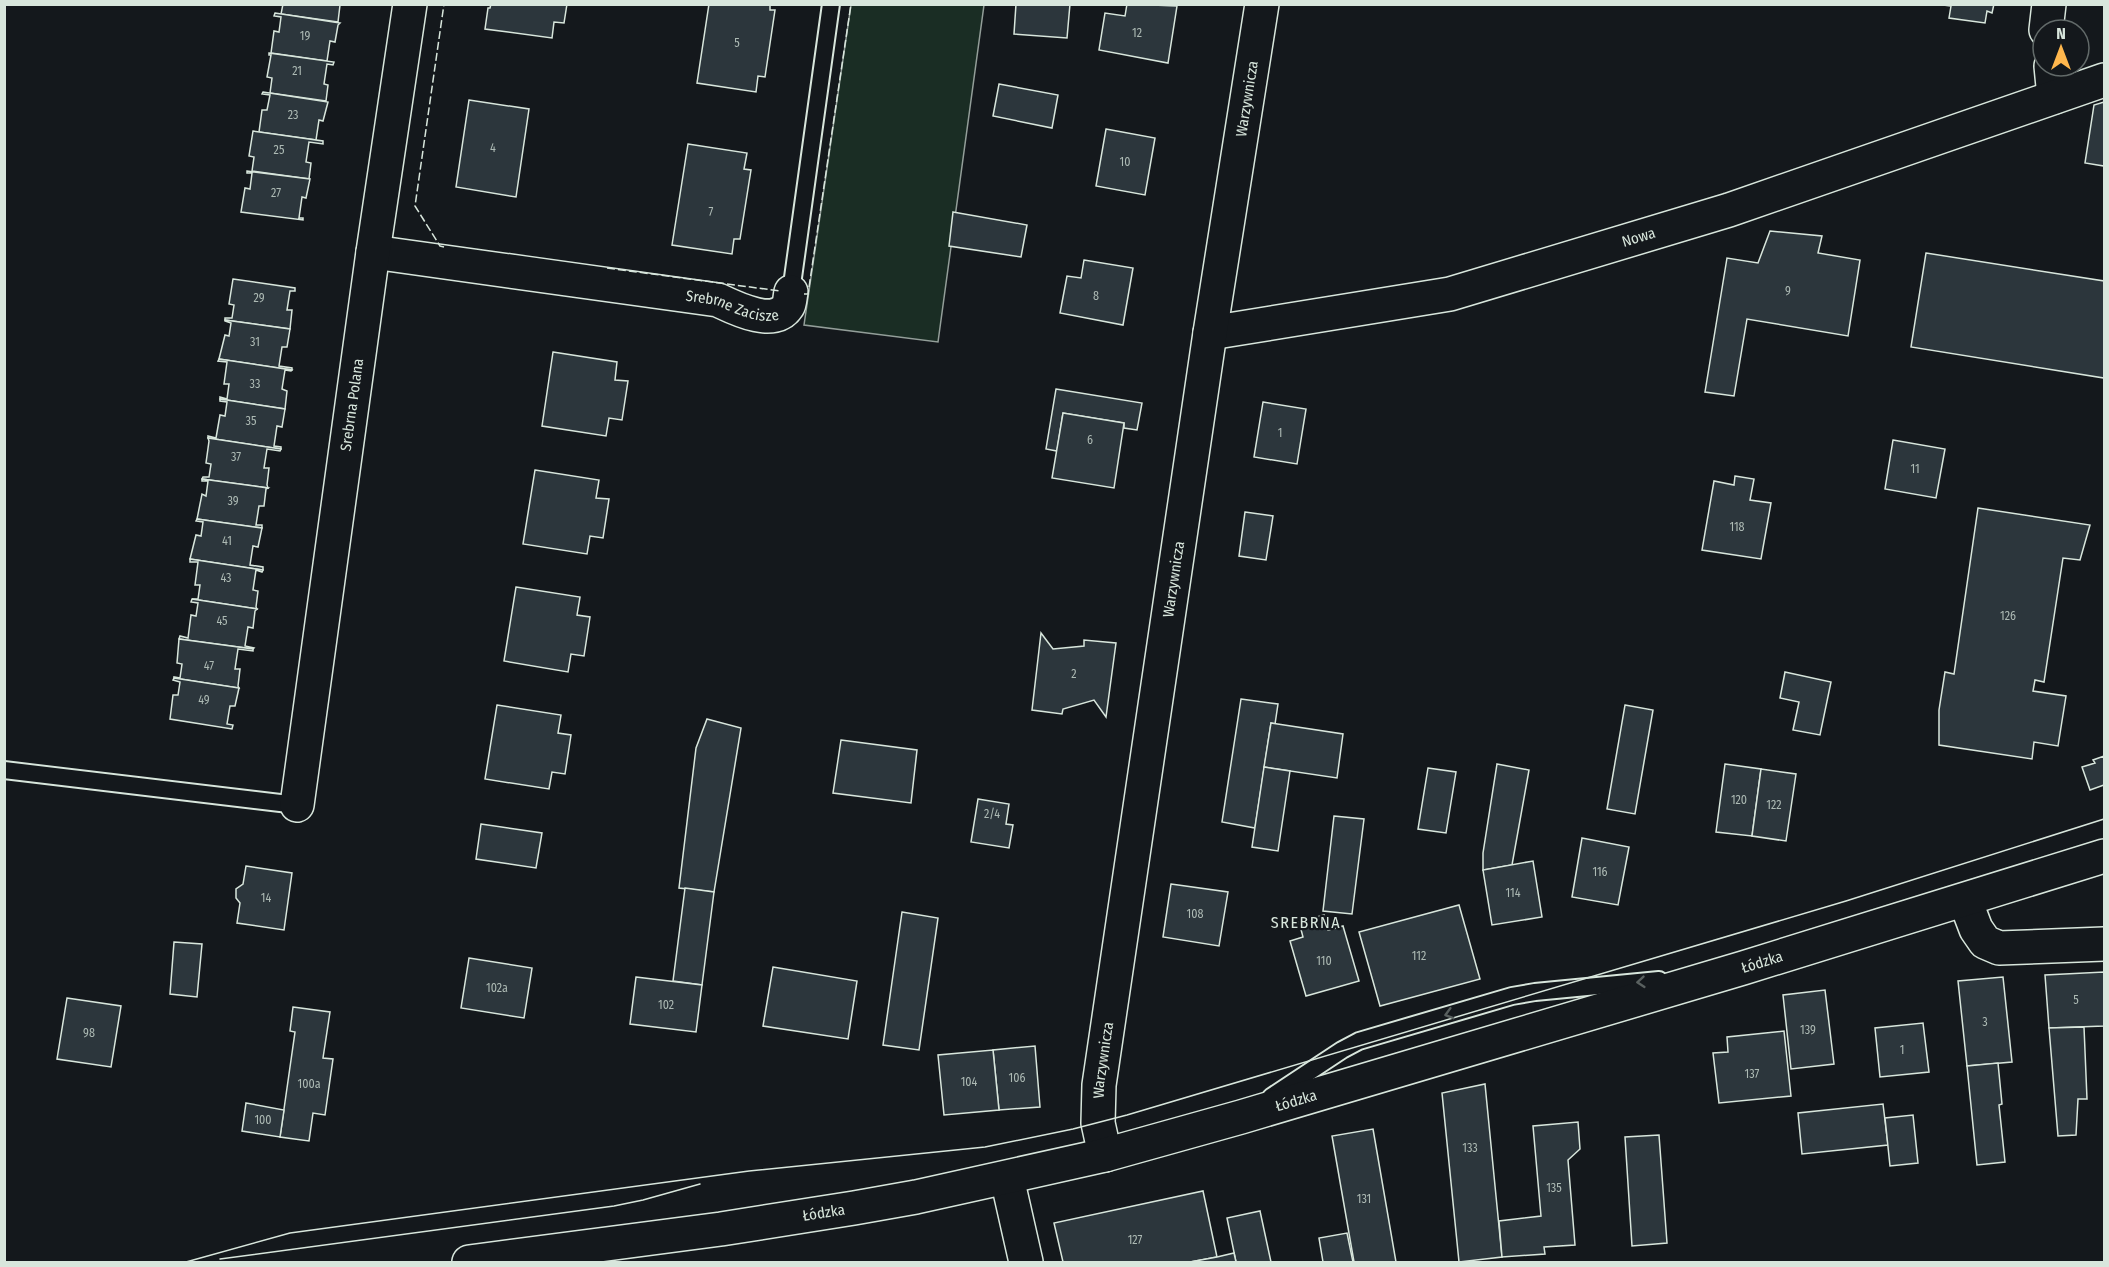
<svg xmlns="http://www.w3.org/2000/svg" width="2109" height="1267" font-family="'Fira Sans Condensed',sans-serif">
  <rect width="100%" height="100%" fill="#14181c"/>
  <polygon fill="#1a2d24" stroke="#939e99" stroke-width="1.5" points="851,5 984,5 938,342 804,325"/>
  <g fill="#2c363c" stroke="#d8e6dc" stroke-width="1.5">
    <polygon points="283,4 340,5 338,22 281,14"/>
    <polygon points="491,4 567,4 564,23 554,22 552,38 485,29 488,8 490,8"/>
    <polygon points="709,4 770,4 770,10 775,10 765,77 758,76 756,92 697,83"/>
    <polygon points="1016,4 1070,4 1067,38 1014,34"/>
    <polygon points="1127,4 1177,6 1168,63 1099,50 1105,13 1125,16"/>
    <polygon points="1994,4 1992,13 1987,11 1985,23 1949,18 1951,6 1943,5"/>
    <polygon points="275,13 340,23 338,25 335,42 330,41 327,61 271,53 274,31 279,32 281,17 274,16"/>
    <polygon points="269,53 334,62 333,65 327,64 324,84 328,85 326,101 270,93 272,78 267,77 271,55 269,55"/>
    <polygon points="999,84 1058,95 1052,128 993,116"/>
    <polygon points="263,92 328,102 323,121 319,120 316,140 259,132 262,110 267,110 270,95 262,94"/>
    <polygon points="469,100 529,109 516,197 456,187"/>
    <polygon points="2104,102 2104,166 2085,163 2094,105"/>
    <polygon points="1106,129 1155,138 1145,195 1096,186"/>
    <polygon points="253,131 323,141 323,144 309,142 306,162 311,163 309,179 252,171 254,157 249,156"/>
    <polygon points="688,144 747,153 744,169 751,170 740,239 734,239 732,254 672,245"/>
    <polygon points="247,171 310,179 306,198 302,197 299,218 303,218 303,220 241,212 245,188 250,189 252,173 247,173"/>
    <polygon points="953,212 1027,225 1021,257 949,246"/>
    <polygon points="1770,231 1822,236 1818,253 1860,260 1848,336 1747,319 1734,396 1705,392 1727,258 1758,263"/>
    <polygon points="1926,253 2104,281 2104,378 1911,347"/>
    <polygon points="1084,260 1133,268 1123,325 1060,313 1067,276 1081,278"/>
    <polygon points="233,279 295,288 295,291 290,291 287,310 292,310 290,329 225,320 225,318 232,318 234,305 229,304"/>
    <polygon points="225,320 290,329 287,347 282,347 279,366 292,368 292,370 219,359 225,335 229,336 231,323 225,321"/>
    <polygon points="553,352 617,362 615,380 628,381 622,420 609,418 606,436 542,426"/>
    <polygon points="219,359 292,370 291,371 285,370 282,389 287,391 285,409 220,399 220,397 227,399 229,384 224,384 227,362 218,361"/>
    <polygon points="1056,389 1142,403 1137,430 1124,428 1124,423 1063,413 1057,451 1046,449"/>
    <polygon points="220,399 285,409 282,427 277,426 274,446 281,447 281,449 208,438 208,436 216,438 220,415 225,416 227,402 220,401"/>
    <polygon points="1263,402 1306,409 1297,464 1254,457"/>
    <polygon points="1063,413 1124,423 1114,488 1052,478"/>
    <polygon points="208,438 281,449 280,451 267,449 264,468 269,468 267,485 268,488 202,479 203,477 209,477 211,464 206,463 209,441"/>
    <polygon points="1893,440 1945,449 1936,498 1885,489"/>
    <polygon points="535,470 599,480 596,498 609,499 603,538 590,536 587,554 523,544"/>
    <polygon points="1735,476 1754,479 1750,500 1771,503 1761,559 1702,550 1714,481 1734,485"/>
    <polygon points="202,479 268,488 266,489 264,506 259,506 256,525 262,525 262,528 197,519 202,494 206,496 208,481 202,481"/>
    <polygon points="1978,508 2090,525 2080,560 2063,558 2044,682 2035,680 2033,691 2066,696 2058,746 2034,742 2032,759 1939,745 1939,710 1945,672 1954,674"/>
    <polygon points="1245,512 1273,516 1266,560 1239,556"/>
    <polygon points="197,519 262,528 258,547 253,546 250,565 263,567 263,570 190,559 196,535 201,536 203,522 196,521"/>
    <polygon points="190,559 263,570 262,572 256,570 253,590 258,591 256,607 257,609 192,599 198,599 200,585 195,585 198,562 190,562"/>
    <polygon points="516,587 580,597 577,615 590,617 584,656 571,654 568,672 504,661"/>
    <polygon points="192,599 257,609 255,611 253,628 248,627 245,646 254,648 253,649 179,639 180,636 188,638 191,615 196,616 198,603 191,602"/>
    <polygon points="1041,633 1053,649 1084,646 1084,640 1116,643 1106,717 1094,700 1063,709 1062,714 1032,710"/>
    <polygon points="179,639 253,649 253,651 238,649 235,669 240,669 238,686 239,688 174,678 174,677 180,678 182,664 177,663"/>
    <polygon points="1785,672 1831,682 1820,735 1793,730 1799,702 1780,698"/>
    <polygon points="174,678 239,688 235,706 230,706 227,724 233,725 232,729 170,719 173,695 178,695 180,682 173,680"/>
    <polygon points="1241,699 1278,704 1275,724 1271,723 1255,828 1222,822"/>
    <polygon points="497,705 561,715 558,733 571,735 565,774 552,772 549,789 485,779"/>
    <polygon points="1625,705 1653,710 1635,814 1607,809"/>
    <polygon points="707,719 741,728 714,892 679,888 696,748"/>
    <polygon points="1271,723 1343,734 1337,778 1264,767"/>
    <polygon points="841,740 917,750 911,803 833,793"/>
    <polygon points="2104,756 2104,785 2090,790 2082,767 2095,763 2093,760"/>
    <polygon points="1497,764 1529,770 1512,865 1483,870 1483,853"/>
    <polygon points="1725,764 1761,769 1752,836 1716,832"/>
    <polygon points="1264,767 1290,771 1278,851 1252,847"/>
    <polygon points="1428,768 1456,772 1446,833 1418,829"/>
    <polygon points="1761,769 1796,774 1786,841 1752,836"/>
    <polygon points="978,799 1009,804 1006,824 1013,825 1009,848 971,842"/>
    <polygon points="1334,816 1364,819 1352,914 1323,911"/>
    <polygon points="481,824 542,833 536,868 476,859"/>
    <polygon points="1582,838 1629,847 1618,905 1572,897"/>
    <polygon points="1533,861 1542,917 1492,925 1483,870"/>
    <polygon points="246,866 292,873 284,930 237,923 240,903 236,898 236,889 243,884"/>
    <polygon points="1171,884 1228,892 1219,946 1163,937"/>
    <polygon points="685,888 714,892 702,985 673,981"/>
    <polygon points="1459,905 1480,979 1380,1006 1359,932"/>
    <polygon points="902,912 938,918 919,1050 883,1045"/>
    <polygon points="1324,915 1328,930 1343,926 1359,981 1306,996 1290,941 1303,937 1299,922"/>
    <polygon points="174,942 202,944 197,997 170,994"/>
    <polygon points="469,958 532,968 524,1018 461,1008"/>
    <polygon points="773,967 857,981 848,1039 763,1026"/>
    <polygon points="2104,972 2104,1026 2049,1028 2045,975"/>
    <polygon points="636,977 702,985 696,1032 630,1024"/>
    <polygon points="2003,977 2012,1062 1967,1066 1958,981"/>
    <polygon points="1825,990 1834,1064 1791,1069 1783,995"/>
    <polygon points="67,998 121,1006 111,1067 57,1059"/>
    <polygon points="293,1007 330,1012 323,1058 333,1059 325,1115 313,1113 309,1141 280,1137 295,1032 290,1031"/>
    <polygon points="1923,1023 1929,1072 1880,1077 1875,1028"/>
    <polygon points="2084,1027 2087,1099 2078,1099 2076,1135 2058,1136 2049,1028"/>
    <polygon points="1784,1031 1791,1096 1719,1103 1713,1053 1728,1052 1727,1037"/>
    <polygon points="1035,1046 1040,1107 999,1110 993,1050"/>
    <polygon points="993,1050 999,1110 944,1115 938,1055"/>
    <polygon points="1998,1063 2002,1104 1999,1105 2005,1162 1977,1165 1967,1066"/>
    <polygon points="1485,1084 1502,1257 1459,1262 1442,1093"/>
    <polygon points="246,1103 284,1110 280,1137 242,1131"/>
    <polygon points="1883,1104 1888,1145 1802,1154 1798,1113"/>
    <polygon points="1913,1115 1918,1163 1890,1166 1885,1118"/>
    <polygon points="1578,1122 1580,1149 1568,1160 1575,1245 1544,1247 1545,1254 1502,1257 1499,1221 1541,1216 1533,1126"/>
    <polygon points="1373,1129 1396,1262 1354,1262 1332,1136"/>
    <polygon points="1659,1135 1667,1243 1632,1246 1625,1137"/>
    <polygon points="1203,1191 1217,1257 1190,1262 1063,1262 1054,1223"/>
    <polygon points="1260,1211 1271,1262 1236,1262 1227,1218"/>
    <polygon points="1347,1233 1353,1262 1323,1262 1319,1238"/>
    <polygon points="1234,1253 1236,1262 1190,1262 1217,1257"/>
  </g>
  <g fill="none" stroke-linecap="round" stroke-linejoin="round">
    <defs>
      <g id="service">
        <polyline points="791,292 831,4"/>
        <polyline points="4,770 297,805"/>
        <polyline points="1271,1097 1342,1050 1359,1041 1512,996 1535,992 1659,980"/>
      </g>
      <g id="minor">
        <polyline points="2046,30 2049,4"/>
        <polyline points="2051,66 2054,97"/>
        <path id="s1" d="M373,252L718,300C735,308 774,328 788,306C790,303 790,296 791,292"/>
        <path id="s2" d="M1210,333L1450,294L1729,210L2104,80"/>
        <path id="s3" d="M297,805L373,252L410,4"/>
        <polyline points="1965,900 1976,929 1985,942 1999,948 2104,944"/>
        <path id="s4" d="M1105,1155L1098,1123L1099,1085L1210,333L1262,4"/>
      </g>
      <polyline id="tertiary" points="1007,1178 1026,1262"/>
      <g id="secondary">
        <path id="s5" d="M469,1262L721,1229L854,1208L916,1197L1105,1155L1241,1117L1743,968L2104,856"/>
      </g>
    </defs>
    <use href="#service" stroke="#d8e6dc" stroke-width="20"/>
    <use href="#minor" stroke="#d8e6dc" stroke-width="36"/>
    <use href="#tertiary" stroke="#d8e6dc" stroke-width="36"/>
    <use href="#secondary" stroke="#d8e6dc" stroke-width="36"/>
    <use href="#service" stroke="#14181c" stroke-width="16"/>
    <use href="#minor" stroke="#14181c" stroke-width="33"/>
    <use href="#tertiary" stroke="#14181c" stroke-width="33"/>
    <use href="#secondary" stroke="#14181c" stroke-width="33"/>
    <g stroke="#d8e6dc" stroke-width="1.5">
      <polyline points="220,1259 614,1206 643,1200 700,1184"/>
      <polyline points="186,1262 290,1233 749,1171 985,1147 1073,1129 1127,1115 1846,901 2104,819"/>
    </g>
    <g stroke="#d8e6dc" stroke-width="1.5" stroke-dasharray="8 3" stroke-linecap="butt">
      <polyline points="444,247 440,246 415,206 444,4"/>
      <polyline points="607,268 780,291"/>
      <polyline points="804,294 808,294 851,4"/>
    </g>
  </g>
  <defs><path id="oneway-chevron" d="M-2-3.5L2.5 0L-2 3.5" fill="none" stroke-width="1.6" stroke-linecap="round" stroke-linejoin="round" transform="scale(1.5)"/></defs>
  <g stroke="#59605f">
    <use href="#oneway-chevron" transform="translate(1641 982) rotate(175)"/>
    <use href="#oneway-chevron" transform="translate(1449 1014) rotate(164)"/>
  </g>
  <g text-anchor="middle" dominant-baseline="central" stroke-width="4.5" stroke-linejoin="round" paint-order="stroke">
    <g font-size="12" fill="#adbab4">
      <text x="1137" y="33">12</text>
      <text x="305" y="36">19</text>
      <text x="737" y="43">5</text>
      <text x="297" y="71">21</text>
      <text x="293" y="115">23</text>
      <text x="493" y="148">4</text>
      <text x="279" y="150">25</text>
      <text x="1125" y="162">10</text>
      <text x="276" y="193">27</text>
      <text x="711" y="212">7</text>
      <text x="1788" y="291">9</text>
      <text x="1096" y="296">8</text>
      <text x="259" y="298">29</text>
      <text x="255" y="342">31</text>
      <text x="255" y="384">33</text>
      <text x="251" y="421">35</text>
      <text x="1280" y="433">1</text>
      <text x="1090" y="440">6</text>
      <text x="236" y="457">37</text>
      <text x="1915" y="469">11</text>
      <text x="233" y="501">39</text>
      <text x="1737" y="527">118</text>
      <text x="227" y="541">41</text>
      <text x="226" y="578">43</text>
      <text x="2008" y="616">126</text>
      <text x="222" y="621">45</text>
      <text x="209" y="666">47</text>
      <text x="1074" y="674">2</text>
      <text x="204" y="700">49</text>
      <text x="1739" y="800">120</text>
      <text x="1774" y="805">122</text>
      <text x="992" y="814">2/4</text>
      <text x="1600" y="872">116</text>
      <text x="1513" y="893">114</text>
      <text x="266" y="898">14</text>
      <text x="1195" y="914">108</text>
      <text x="1419" y="956">112</text>
      <text x="1324" y="961">110</text>
      <text x="497" y="988">102a</text>
      <text x="2076" y="1000">5</text>
      <text x="666" y="1005">102</text>
      <text x="1985" y="1022">3</text>
      <text x="1808" y="1030">139</text>
      <text x="89" y="1033">98</text>
      <text x="1902" y="1050">1</text>
      <text x="1752" y="1074">137</text>
      <text x="1017" y="1078">106</text>
      <text x="969" y="1082">104</text>
      <text x="309" y="1084">100a</text>
      <text x="263" y="1120">100</text>
      <text x="1470" y="1148">133</text>
      <text x="1554" y="1188">135</text>
      <text x="1364" y="1199">131</text>
      <text x="1135" y="1240">127</text>
    </g>
    <g font-size="15" fill="#d8e6dc" stroke="#14181c">
      <text stroke="none"><textPath href="#s4" startOffset="1068">Warzywnicza</textPath></text>
      <text stroke="none"><textPath href="#s2" startOffset="440">Nowa</textPath></text>
      <text stroke="none"><textPath href="#s1" startOffset="364">Srebrne Zacisze</textPath></text>
      <text stroke="none"><textPath href="#s3" startOffset="404">Srebrna Polana</textPath></text>
      <text stroke="none"><textPath href="#s4" startOffset="582">Warzywnicza</textPath></text>
      <text stroke="none"><textPath href="#s5" startOffset="1330">Łódzka</textPath></text>
      <text stroke="none"><textPath href="#s4" startOffset="96">Warzywnicza</textPath></text>
      <text stroke="none"><textPath href="#s5" startOffset="844">Łódzka</textPath></text>
      <text stroke="none"><textPath href="#s5" startOffset="358">Łódzka</textPath></text>
    </g>
    <g font-size="16" letter-spacing="1.5" fill="#d8e6dc" stroke="#14181c">
      <text x="1306" y="922">SREBRNA</text>
    </g>
  </g>
  <rect width="2109" height="1267" fill="none" stroke="#d8e6dc" stroke-width="12"/>
  <g transform="translate(2061 48)"><circle r="28" fill="#14181c" stroke="#626a69" stroke-width="1.5"/>
  <path d="M0-4.5L10 22L0 15L-10 22Z" fill="#ffb74d"/>
  <text y="-9" font-size="16" font-weight="bold" text-anchor="middle" fill="#d8e6dc">N</text>
  </g>
</svg>
